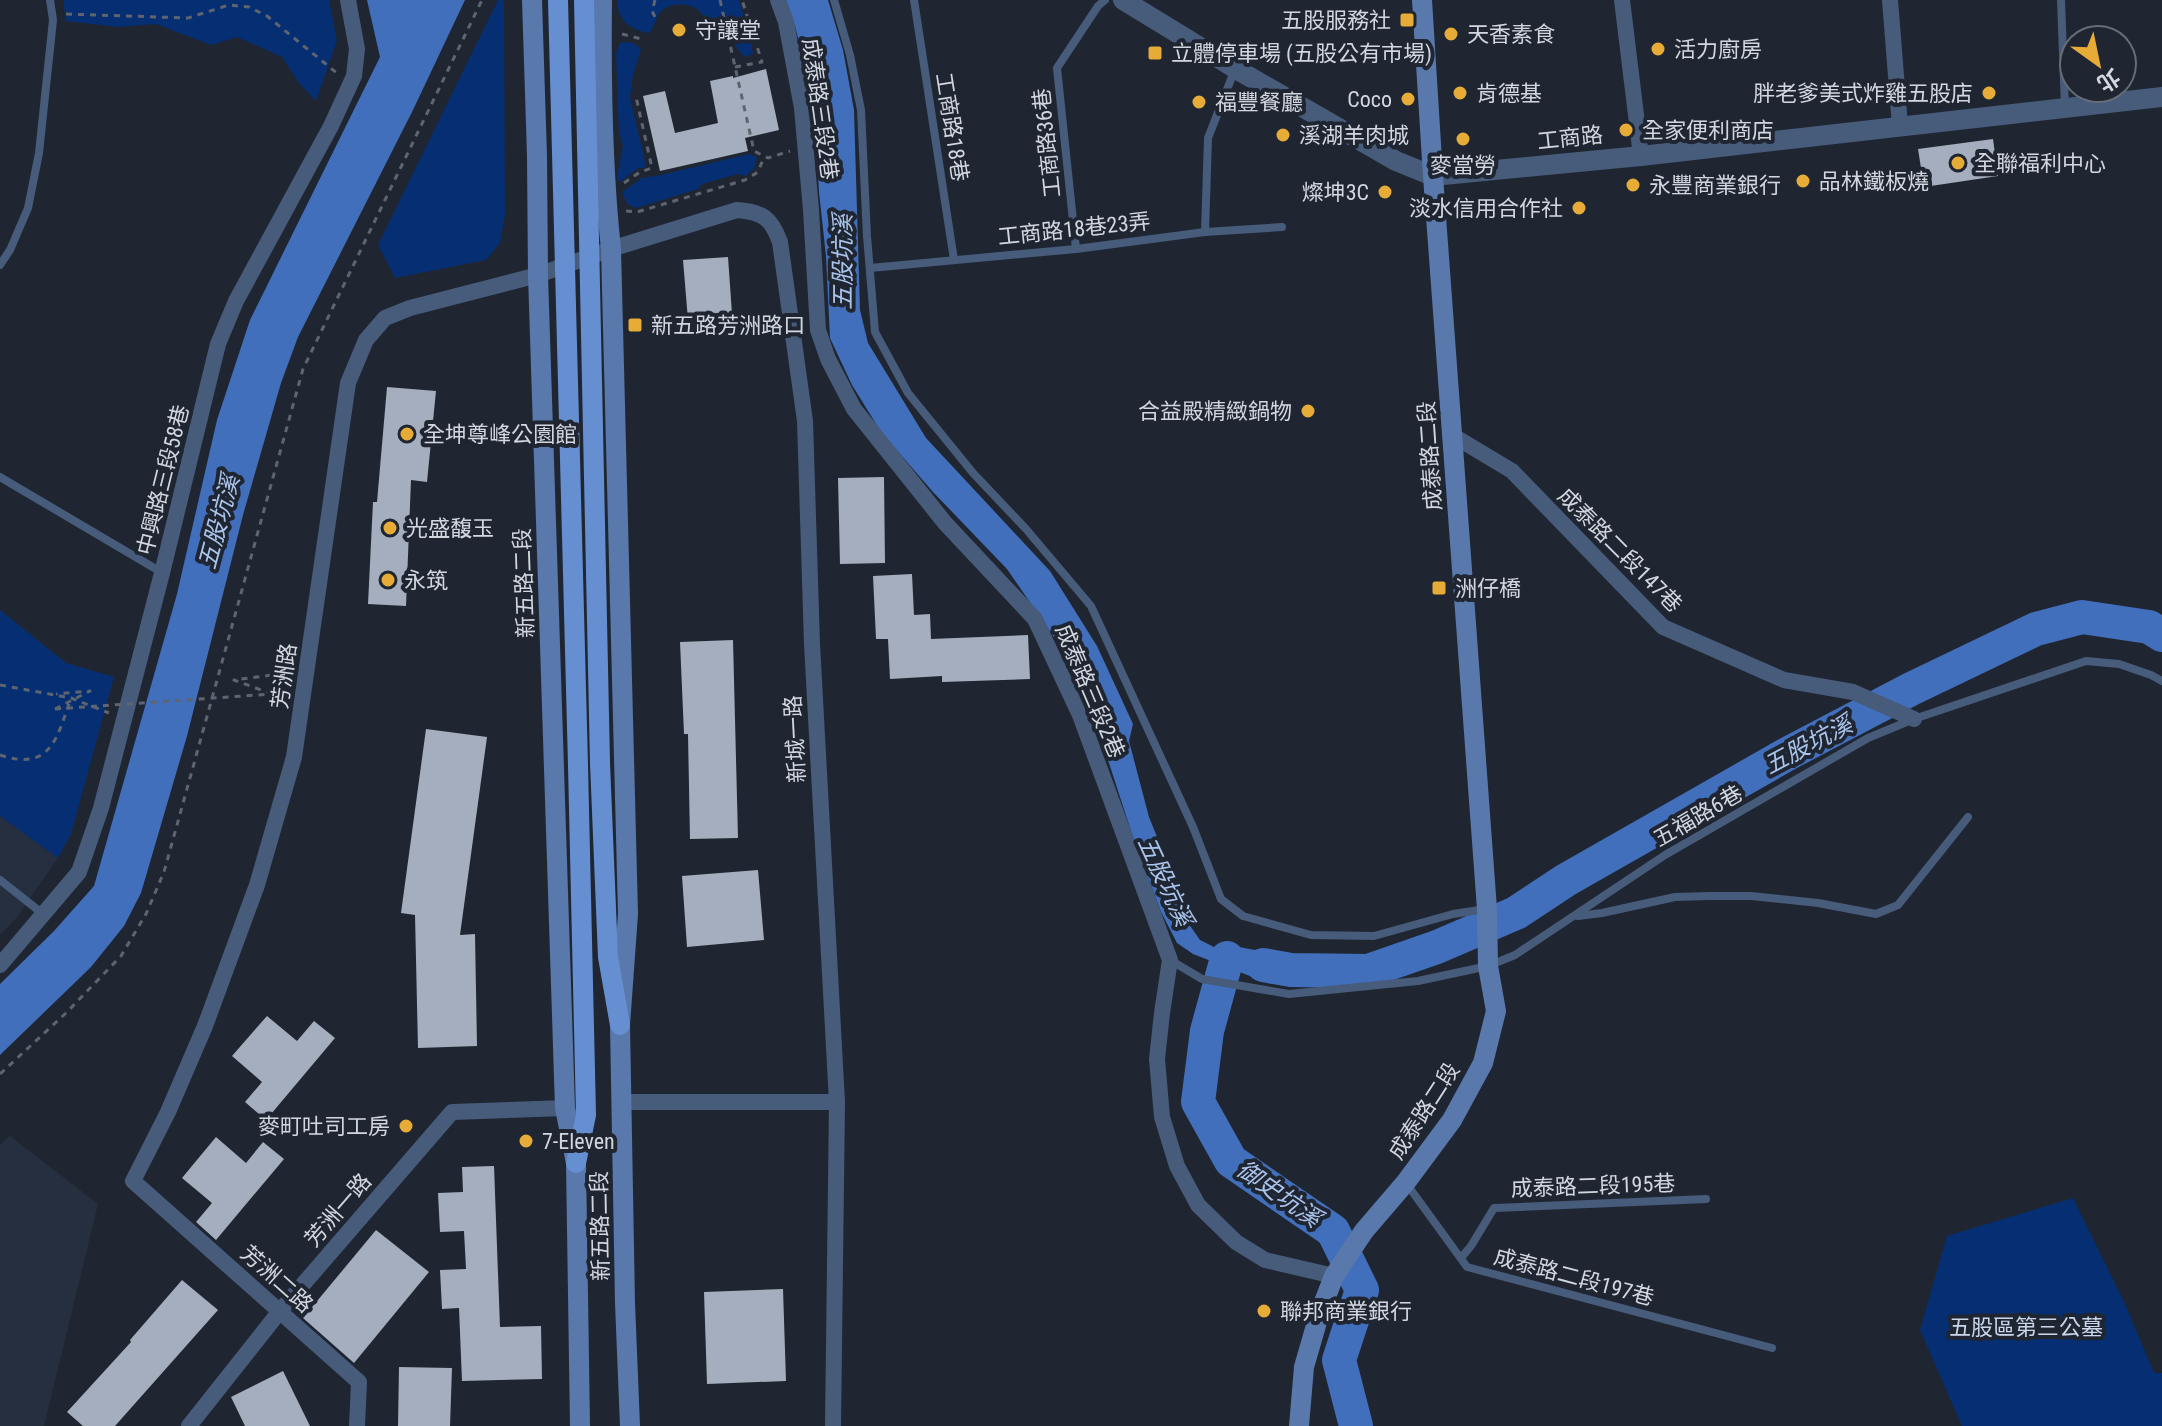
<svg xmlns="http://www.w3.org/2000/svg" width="2162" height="1426" font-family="'Roboto Condensed','Noto Sans TC',sans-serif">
  <rect width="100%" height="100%" fill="#1f2632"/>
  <g fill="#252f40">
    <polygon points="0,816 58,858 17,917 0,935"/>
    <polygon points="10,1136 98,1204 44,1426 0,1426 0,1145"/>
  </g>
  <g fill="#052f72">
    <polygon points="63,0 329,0 337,41 316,101 299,83 282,57 237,37 211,45 156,24 118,27 66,21"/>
    <polygon points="498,0 504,0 505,215 500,243 486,260 395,278 378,245"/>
    <path d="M617,0H739L749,33L753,53L747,57C735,52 736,40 727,33C719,28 722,34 714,29C707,25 704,15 698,10C688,2 670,3 661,11C655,17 656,26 649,33C631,30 617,20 617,0Z"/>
    <polygon points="625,42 633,43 641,49 633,75 630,97 646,166 643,168 638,168 620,182 617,178 623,145 619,133 616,53 620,43"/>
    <polygon points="749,154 757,157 754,169 745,176 738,174 702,184 698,189 636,208 627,204 622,192 642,178 661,175"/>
    <polygon points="0,610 66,663 114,677 71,834 58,858 0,816"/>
    <polygon points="2073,1198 2125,1304 2154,1373 2162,1373 2162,1426 1962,1426 1920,1330 1947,1236"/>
  </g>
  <g fill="#416fbb">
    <polygon points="367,0 465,0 413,110 298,337 281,383 243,515 187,736 141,893 124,926 91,967 0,1055 0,984 54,931 94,886 177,594 217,420 250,320 380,57"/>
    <polygon points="785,0 828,0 843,50 854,110 860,310 868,343 926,438 1050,571 1097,646 1133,724 1129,741 1149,817 1183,901 1184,917 1200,940 1218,949 1239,947 1308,960 1304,987 1268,983 1193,954 1177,943 1161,912 1132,834 1084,686 1062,649 1007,569 933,492 881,432 852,385 830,338 826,256 819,192 814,101 795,26"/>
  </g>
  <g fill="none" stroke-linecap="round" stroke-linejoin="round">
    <g stroke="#416fbb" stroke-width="34">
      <polyline points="1227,958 1207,1031 1198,1102 1231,1161 1333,1231 1362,1290 1339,1360 1356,1426"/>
      <polyline points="1263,965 1291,970 1368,971 1437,947 1516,913 1566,880 1789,753 1911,689 2036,629 2082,617 2149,627 2162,635"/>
    </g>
  </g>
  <g fill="#a5aebe">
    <polygon points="766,69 779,130 745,138 748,151 660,171 643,96 665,91 675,133 718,123 710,81 733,76 733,78"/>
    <polygon points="1993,139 1998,176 1924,187 1918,149"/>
    <polygon points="728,257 733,328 689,332 683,260"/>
    <polygon points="387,387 436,391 427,482 411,480 406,606 368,604 373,502 377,502"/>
    <polygon points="884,477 885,563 840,564 838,478"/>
    <polygon points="912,574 914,615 930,614 931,639 1028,635 1030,679 942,682 942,676 890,679 888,639 876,639 873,576"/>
    <polygon points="733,640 738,838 690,839 688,734 684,734 680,642"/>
    <polygon points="426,729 487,737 460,935 475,934 477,1046 418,1048 415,915 401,913"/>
    <polygon points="758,870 764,940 687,947 682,876"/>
    <polygon points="267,1016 297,1041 314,1021 335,1038 266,1120 245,1102 262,1082 232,1056"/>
    <polygon points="216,1137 246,1163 263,1142 284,1159 216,1240 196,1222 212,1203 182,1178"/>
    <polygon points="494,1166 500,1327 541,1326 542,1379 462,1381 459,1308 442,1309 440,1270 466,1269 464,1231 440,1232 438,1193 463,1192 462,1167"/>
    <polygon points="376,1230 429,1272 354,1363 303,1318"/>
    <polygon points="182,1280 218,1310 115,1426 83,1426 67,1412 131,1342 130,1340"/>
    <polygon points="783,1289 786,1381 707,1384 704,1292"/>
    <polygon points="399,1367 452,1368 450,1426 398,1426"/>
    <polygon points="283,1371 310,1426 245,1426 231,1397"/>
  </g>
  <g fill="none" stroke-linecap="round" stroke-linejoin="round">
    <g stroke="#5f6570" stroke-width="3" stroke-dasharray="6 6" stroke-linecap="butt">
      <polyline points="655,0 652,11 656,19"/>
      <polyline points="720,0 754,151 768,158 790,151"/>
      <polyline points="66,14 188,18 229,5 249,7 267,16 338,74"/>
      <polyline points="622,34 645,40"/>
      <polyline points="735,67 762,62 742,0"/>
      <polyline points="624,183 640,172 652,168 636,97"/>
      <polyline points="626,211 637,212 745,180 758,172 764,157"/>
      <polyline points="0,685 71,698 109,713"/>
      <polyline points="272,694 234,680 272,675"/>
      <polyline points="55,709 90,691 56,694"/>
      <path d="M0,755C51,772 57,738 71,698"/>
      <polyline points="0,1074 66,1013 121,956 146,914 164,872 303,369 482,0"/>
    </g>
    <g stroke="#475b7b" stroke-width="8">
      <polyline points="834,0 850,55 861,110 867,236 875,332 908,393 973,473 1026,529 1091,606 1193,827 1221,899 1243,916 1311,935 1374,936 1453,914 1486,909"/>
      <polyline points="914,0 954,260"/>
      <polyline points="2061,0 2065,107"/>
      <polyline points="1205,232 1208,138 1235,69"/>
      <polyline points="1076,249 1057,68 1098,6 1105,0"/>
      <polyline points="0,265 10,250 28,208 39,153 53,20 50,0"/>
      <polyline points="870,268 1076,249 1205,232 1282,227"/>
      <polyline points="0,477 161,572"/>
      <polyline points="0,880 43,914"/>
      <polyline points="1578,916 1602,913 1675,897 1709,896 1751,896 1818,903 1876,914 1898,905 1968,817"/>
      <polyline points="1170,960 1202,979 1289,994 1418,981 1488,966 1515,955 1665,855 1868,738 1914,719 2086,661 2119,664 2151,675 2162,681"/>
      <polyline points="1406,1183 1467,1267 1772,1348"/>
      <polyline points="1461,1258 1471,1246 1494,1208 1706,1199"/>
    </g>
    <g stroke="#475b7b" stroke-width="16">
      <polyline points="778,0 786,22 802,108 811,210 818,330 828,359 854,409 945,523 1035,619 1080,715 1170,960 1162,1013 1157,1059 1162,1117 1177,1166 1198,1205 1236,1242 1265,1260 1334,1276"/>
      <polyline points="1622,0 1641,156"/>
      <polyline points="1890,0 1900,126"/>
      <polyline points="1452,435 1512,471 1663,627 1784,680 1853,692 1914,719"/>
      <polyline points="0,965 79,872 101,808 162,573 218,344 236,301 331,126 354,76 357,49 348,0"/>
      <polyline points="622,1102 837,1102"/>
      <polyline points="189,1426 280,1311 452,1112 565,1108"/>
      <path d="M357,1426L359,1382L133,1181L168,1112L205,1026L257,885L294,757L348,383L366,340L385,318L410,308L538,275L611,249L737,210C763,212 771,218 780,242L805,421L812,644L837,1102L833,1426"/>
    </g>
    <polyline stroke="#475b7b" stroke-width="20" points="1123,0 1236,69 1396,161 1433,176 1641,156 2162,97"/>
    <g stroke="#5978ac" stroke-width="20">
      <polyline points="532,0 537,156 538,275 565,1108 576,1163 580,1426"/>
      <path d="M602,0C601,83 602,166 611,249L628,914L620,1025L625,1303L630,1426"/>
      <polyline points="1299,1426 1304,1367 1319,1315 1334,1276 1364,1231 1406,1182 1452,1120 1483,1063 1496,1011 1488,966 1487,909 1433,176 1422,0"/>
    </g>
    <g stroke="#668fd1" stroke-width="20">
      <polyline points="600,763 608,957 620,1025"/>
      <polyline points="576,1163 586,1115 578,765"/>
    </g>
    <polyline stroke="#5f6570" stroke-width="3" stroke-dasharray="6 6" stroke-linecap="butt" points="55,709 272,694"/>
    <g stroke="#668fd1" stroke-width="20">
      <polyline points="558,0 578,765"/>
      <polyline points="584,0 600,763"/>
    </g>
  </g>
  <g fill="#e7ac37" stroke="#1f2632" stroke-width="3">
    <rect x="1399" y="12" width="16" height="16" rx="4"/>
    <circle cx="679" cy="30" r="8"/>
    <circle cx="1451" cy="34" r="8"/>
    <circle cx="1658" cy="49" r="8"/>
    <rect x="1147" y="45" width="16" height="16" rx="4"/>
    <circle cx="1460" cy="93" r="8"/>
    <circle cx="1989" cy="93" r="8"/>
    <circle cx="1408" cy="99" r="8"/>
    <circle cx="1199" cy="102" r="8"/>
    <circle cx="1626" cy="130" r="8"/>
    <circle cx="1283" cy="135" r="8"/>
    <circle cx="1463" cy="139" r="8"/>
    <circle cx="1958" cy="163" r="8"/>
    <circle cx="1803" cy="181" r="8"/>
    <circle cx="1633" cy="185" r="8"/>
    <circle cx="1385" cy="192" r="8"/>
    <circle cx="1579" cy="208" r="8"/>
    <rect x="627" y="317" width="16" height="16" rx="4"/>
    <circle cx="1308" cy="411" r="8"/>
    <circle cx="407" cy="434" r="8"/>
    <circle cx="390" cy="528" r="8"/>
    <circle cx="388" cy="580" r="8"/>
    <rect x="1431" y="580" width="16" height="16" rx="4"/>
    <circle cx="406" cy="1126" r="8"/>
    <circle cx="526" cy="1141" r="8"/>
    <circle cx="1264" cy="1311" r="8"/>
  </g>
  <g text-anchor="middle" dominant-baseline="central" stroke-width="8" stroke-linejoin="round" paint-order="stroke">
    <g font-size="22" fill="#d2d7df" stroke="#1f2632" text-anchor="start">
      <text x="1391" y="20" text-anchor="end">五股服務社</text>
      <text x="695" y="30">守讓堂</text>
      <text x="1467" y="34">天香素食</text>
      <text x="1674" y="49">活力廚房</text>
      <text x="1171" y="53">立體停車場 (五股公有市場)</text>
      <text x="1476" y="93">肯德基</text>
      <text x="1973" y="93" text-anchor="end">胖老爹美式炸雞五股店</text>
      <text x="1392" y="99" text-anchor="end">Coco</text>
      <text x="1215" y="102">福豐餐廳</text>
      <text x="1642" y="130">全家便利商店</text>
      <text x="1299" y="135">溪湖羊肉城</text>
      <text x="1974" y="163">全聯福利中心</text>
      <text x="1463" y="165" text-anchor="middle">麥當勞</text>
      <text x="1819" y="181">品林鐵板燒</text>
      <text x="1649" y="185">永豐商業銀行</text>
      <text x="1369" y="192" text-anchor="end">燦坤3C</text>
      <text x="1563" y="208" text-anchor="end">淡水信用合作社</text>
      <text x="651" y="325">新五路芳洲路口</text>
      <text x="1292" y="411" text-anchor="end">合益殿精緻鍋物</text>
      <text x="423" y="434">全坤尊峰公園館</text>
      <text x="406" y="528">光盛馥玉</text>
      <text x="404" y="580">永筑</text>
      <text x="1455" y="588">洲仔橋</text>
      <text x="390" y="1126" text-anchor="end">麥町吐司工房</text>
      <text x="542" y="1141">7-Eleven</text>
      <text x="1280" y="1311">聯邦商業銀行</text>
    </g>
    <g font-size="22" fill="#d2d7df" stroke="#1f2632">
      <text transform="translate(820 109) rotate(82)">成泰路三段2巷</text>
      <text transform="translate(952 127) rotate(81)">工商路18巷</text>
      <text transform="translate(1570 138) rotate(-6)">工商路</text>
      <text transform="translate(1047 143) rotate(-96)">工商路36巷</text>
      <text transform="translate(1074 229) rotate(-6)">工商路18巷23弄</text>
      <text transform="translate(1430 456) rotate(-94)">成泰路二段</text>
      <text transform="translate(163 480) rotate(-76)">中興路三段58巷</text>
      <text transform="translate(1620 550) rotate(45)">成泰路二段147巷</text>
      <text transform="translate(524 583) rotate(-92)">新五路二段</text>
      <text transform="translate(284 676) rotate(-82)">芳洲路</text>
      <text transform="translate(1090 691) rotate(67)">成泰路三段2巷</text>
      <text transform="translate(795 739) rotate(-93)">新城一路</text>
      <text transform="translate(1698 816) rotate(-30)">五福路6巷</text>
      <text transform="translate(1424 1111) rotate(-57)">成泰路二段</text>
      <text transform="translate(1593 1186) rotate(-2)">成泰路二段195巷</text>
      <text transform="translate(338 1210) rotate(-49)">芳洲一路</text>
      <text transform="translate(600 1226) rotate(-91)">新五路二段</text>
      <text transform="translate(1574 1277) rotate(15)">成泰路二段197巷</text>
      <text transform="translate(277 1279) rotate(42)">芳洲二路</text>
    </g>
    <g font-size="22" fill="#cad6eb" stroke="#1f2632">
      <text x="2026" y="1327">五股區第三公墓</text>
    </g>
    <g font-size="24" font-style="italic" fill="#abc4ec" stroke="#1f2632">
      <text transform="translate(843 262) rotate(-90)">五股坑溪</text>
      <text transform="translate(219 522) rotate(-75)">五股坑溪</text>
      <text transform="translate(1808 745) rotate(-28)">五股坑溪</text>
      <text transform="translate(1165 881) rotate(65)">五股坑溪</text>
      <text transform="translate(1279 1194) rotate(35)">御史坑溪</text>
    </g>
  </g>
  <g transform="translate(2098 64) rotate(147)"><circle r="38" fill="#1f2632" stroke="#676d77" stroke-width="2"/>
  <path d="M0-6L14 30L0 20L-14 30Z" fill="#e7ac37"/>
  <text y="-12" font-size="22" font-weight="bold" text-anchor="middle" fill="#d2d7df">北</text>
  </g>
</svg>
